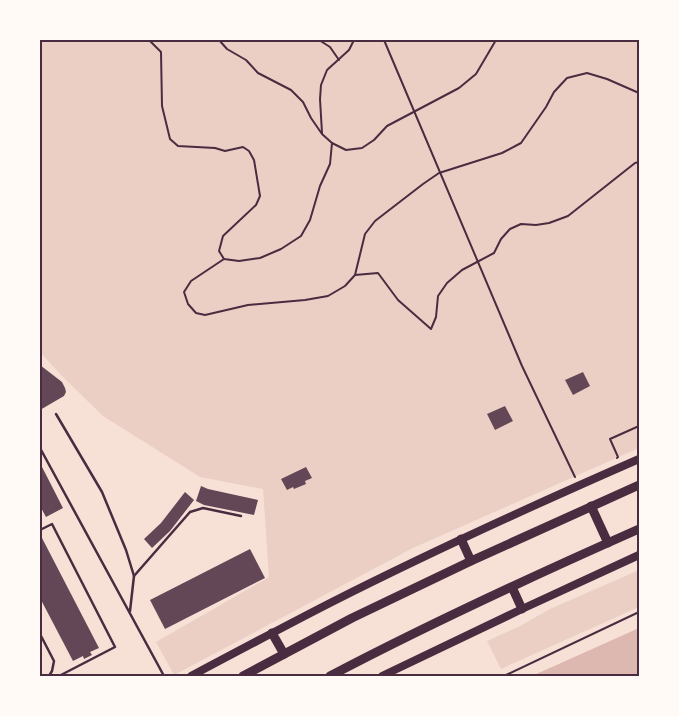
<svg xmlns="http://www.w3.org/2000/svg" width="679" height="716" font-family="'Open Sans',sans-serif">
  <rect width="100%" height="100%" fill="#f7e1d7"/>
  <g fill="#ebcfc5">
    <polygon points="40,40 639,40 639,448 413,548 174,675 156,642 269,577 263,489 200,477 103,416 62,376 40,352"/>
    <polygon points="639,570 639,607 501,669 487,641 520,626 550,609"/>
  </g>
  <polygon fill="#dcb8b0" points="639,628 639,676 532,676"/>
  <g fill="#644757">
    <polygon points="40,365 62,382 65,388 66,392 64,396 40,410"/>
    <polygon points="583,372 590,386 573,395 565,380"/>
    <polygon points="505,406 513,421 495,430 487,414"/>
    <polygon points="40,463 63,508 46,517 40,506"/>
    <polygon points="306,467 312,478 305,481 306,484 294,489 293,487 287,490 281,479"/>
    <polygon points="201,486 208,489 258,500 254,515 204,505 196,501"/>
    <polygon points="185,492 194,500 170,531 152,548 144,539 161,523"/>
    <polygon points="42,538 99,648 90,652 92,655 84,659 83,656 73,661 40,598 40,539"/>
    <polygon points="250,549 265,578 165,629 150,600"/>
  </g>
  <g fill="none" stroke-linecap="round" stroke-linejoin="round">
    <g stroke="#4a2c40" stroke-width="2">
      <polyline points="149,40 161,52 162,106 170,139 178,146 215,148 225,151 243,147 249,151 254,160 260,196 256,205 223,236 219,251 224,259 239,261 260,258 281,249 301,236 310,220 320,186 330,164 332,143"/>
      <polyline points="219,40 227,49 246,60 258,73 291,90 303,102 311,118 322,134 332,143 346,150 362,148 374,140 387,126 459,88 476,74 496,40"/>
      <polyline points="319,40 330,47 339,60"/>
      <polyline points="384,40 522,366 575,477"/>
      <polyline points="322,133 320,99 321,85 327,70 349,50 354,40"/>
      <polyline points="224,259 191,281 184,292 188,304 196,313 205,315 248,305 305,300 328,296 345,286 355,275 365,234 375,221 423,184 439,173 502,153 521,143 546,107 554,92 567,78 587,73 607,79 639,93"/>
      <polyline points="355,275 378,273 398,300 431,329 436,317 438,296 447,283 462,270 494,253 501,239 510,229 521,224 536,225 549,223 568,216 635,163 639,162"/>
      <polyline points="617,458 618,457 610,439 639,426"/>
      <polyline points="504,676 639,612"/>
    </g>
    <g stroke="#4a2c40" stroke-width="2.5">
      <polyline points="56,414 102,492 126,550 134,576 130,611"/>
      <polyline points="40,448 164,676"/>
      <polyline points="40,530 52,524 115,647 59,676"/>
      <polyline points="134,576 190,512 203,508 241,516"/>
      <polyline points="40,634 54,661 52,671 49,676"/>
    </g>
    <g stroke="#4a2c40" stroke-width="8">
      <path d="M191,676C238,651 285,626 332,602C433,551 536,504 639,459"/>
      <polyline points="382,676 522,609 639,555"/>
    </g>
    <g stroke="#4a2c40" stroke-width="9">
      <polyline points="591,506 608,543"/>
      <polyline points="461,539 471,561"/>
      <polyline points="512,587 522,609"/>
      <polyline points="272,633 284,654"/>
      <polyline points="243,676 352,618 471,561 639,485"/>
      <path d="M330,676C431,623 535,575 639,529"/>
    </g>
  </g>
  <rect width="679" height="716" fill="none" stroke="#fffaf5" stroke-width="82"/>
  <rect x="41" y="41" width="597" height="634" fill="none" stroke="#4a2c40" stroke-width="2"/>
</svg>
